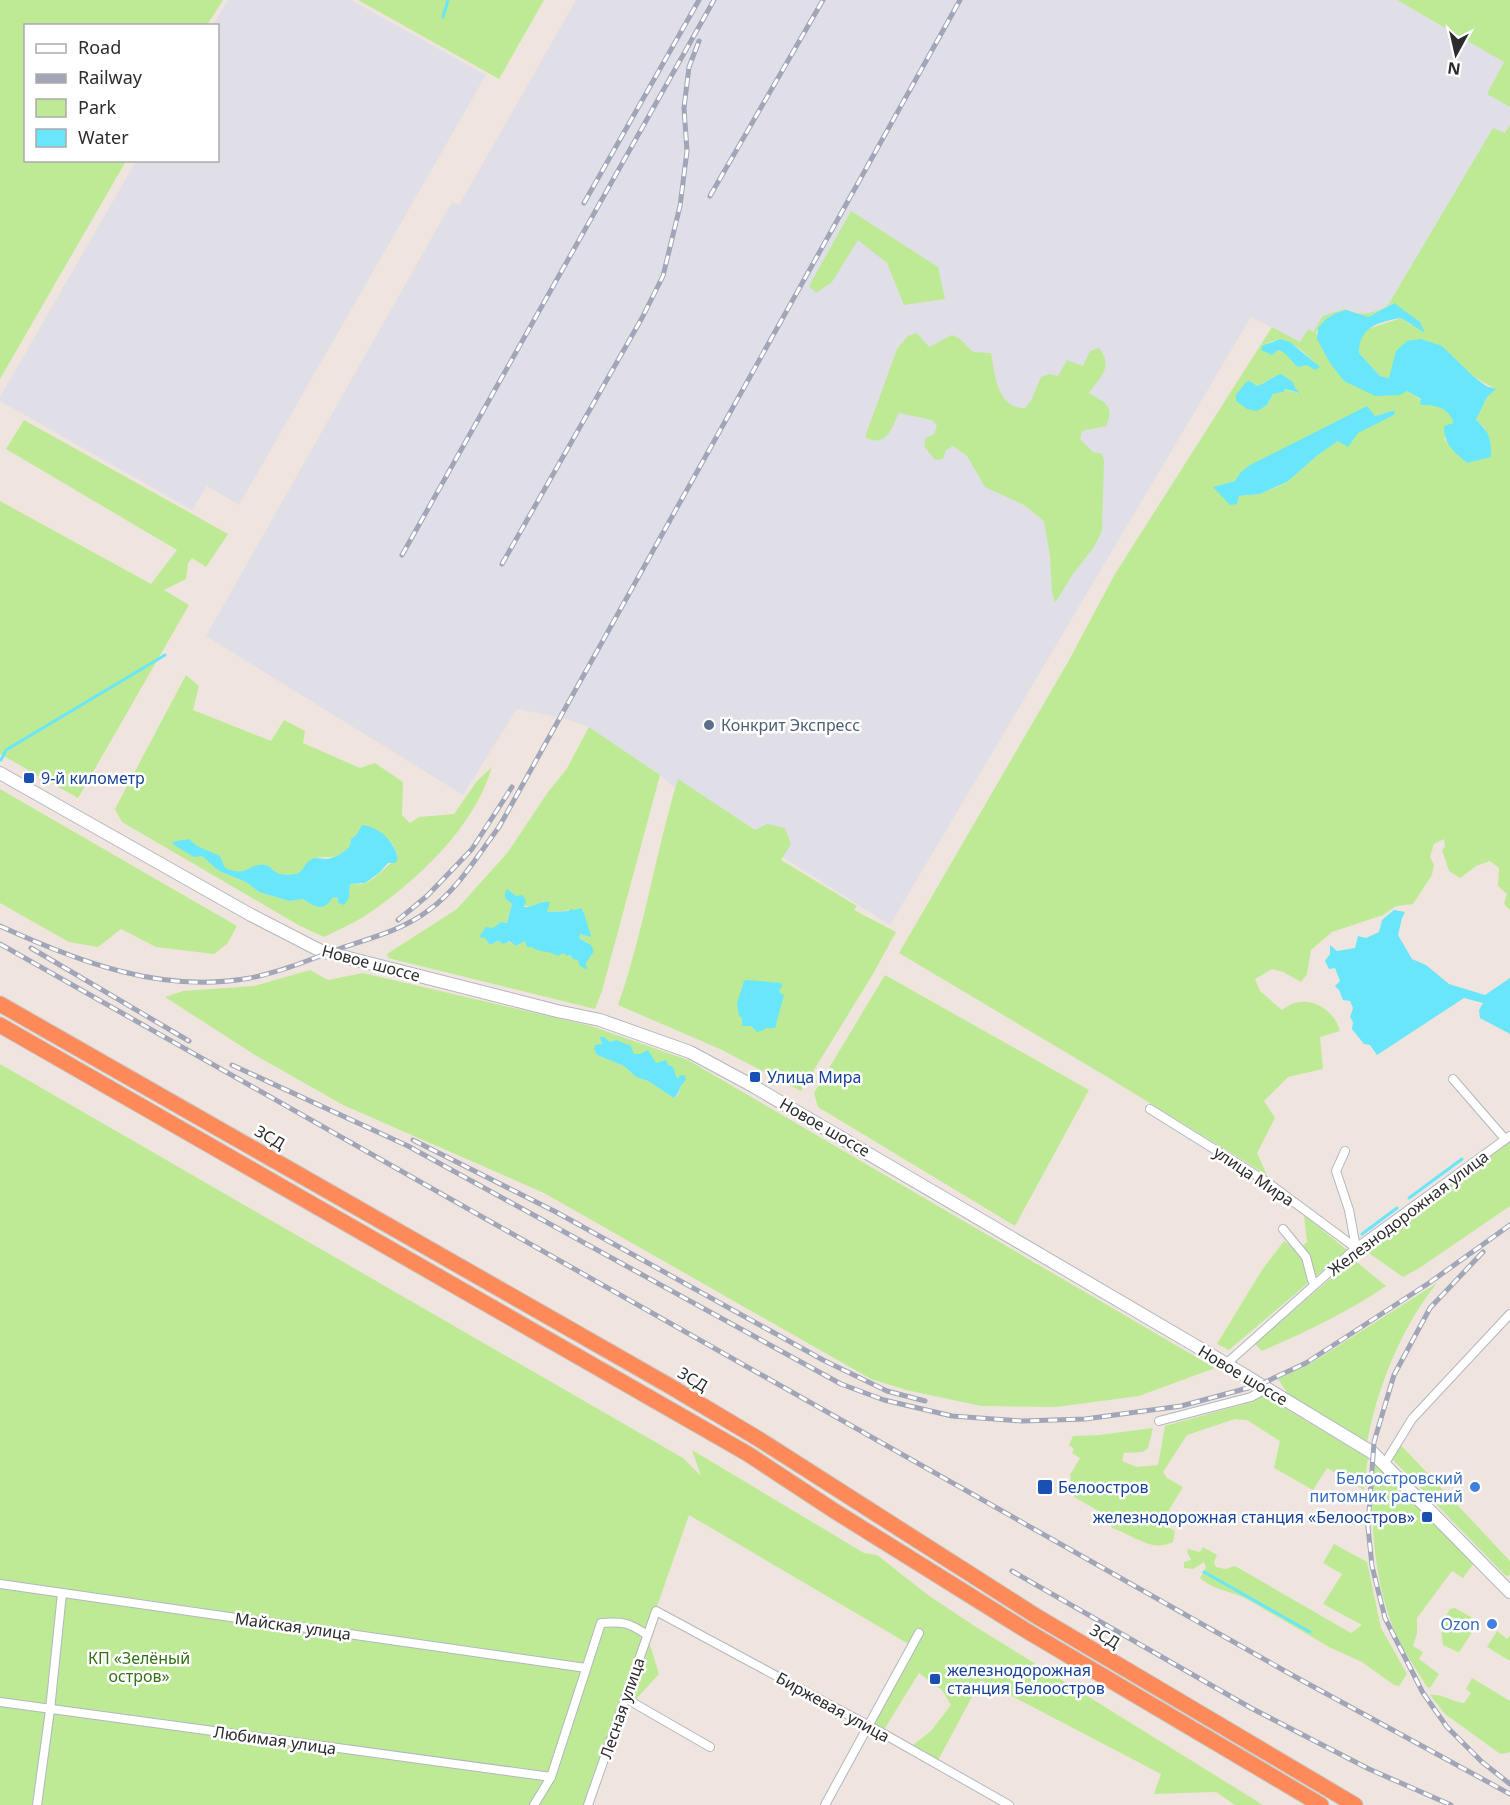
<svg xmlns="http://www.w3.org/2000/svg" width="1510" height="1805" font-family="'Noto Sans',sans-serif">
  <rect width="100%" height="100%" fill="#efe5de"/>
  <g fill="#e0dfe7">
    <polygon points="228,0 351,0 486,75 239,505 207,486 192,510 0,401 0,397 136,161 218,160 218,26 213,25"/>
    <polygon points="576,0 1397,0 1505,62 1487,94 1510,107 1510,124 1505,133 1493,129 1388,305 1367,315 1354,313 1345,309 1312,332 1308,330 1300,342 1251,317 890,925 678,791 660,775 589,727 563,718 517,709 463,795 206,636 452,202 459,205"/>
  </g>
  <g fill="#beea96" fill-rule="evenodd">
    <polygon points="0,0 223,0 207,25 26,26 26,160 126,161 0,379"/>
    <polygon points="358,0 544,0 499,79"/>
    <polygon points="1397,0 1510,0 1510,107 1487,94 1504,62"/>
    <path d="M1510,124V910L1504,904L1507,894L1498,886L1499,868L1490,861L1476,866L1460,878L1449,871L1442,850L1445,847L1444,839L1434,844L1430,857L1434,865L1432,875L1413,904L1396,906L1383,915L1332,932L1311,950L1307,974L1301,982L1283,972L1272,969L1255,979L1260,991L1282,1010C1285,1008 1290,1004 1295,1003C1315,997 1335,1012 1340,1031L1320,1037L1323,1069L1288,1077L1264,1101L1275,1118L1257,1153L1267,1175L1104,1075L899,953L1068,662L1115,574L1272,327L1300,342L1308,329L1313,332L1323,316L1345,309C1362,317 1372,314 1388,305L1493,128L1505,133ZM1393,303L1420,322L1411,325L1401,318L1365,330L1359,341V353L1380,376L1390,378L1442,346L1473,376L1495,389L1487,397L1476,420L1485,428L1490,457L1467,463L1448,444L1444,438L1455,423C1448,407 1437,405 1421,405V400L1407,391L1356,385L1344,381L1316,333C1320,322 1336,309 1348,312C1355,313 1361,316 1368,317ZM1280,339C1296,343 1307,355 1319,367C1303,364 1293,355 1278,350L1274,352L1267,343ZM1274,376L1298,393L1284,389L1283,392L1273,394L1267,405L1250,381L1257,386L1263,384ZM1367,407L1375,416L1394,410V415L1338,441L1318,455L1287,482L1277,487L1260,494L1239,496L1214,487L1235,481Z"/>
    <polygon points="851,211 938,267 945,299 904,305 887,263 858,240 832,282 816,293 809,286"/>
    <path d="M917,333L929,347L952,335L960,339L973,352L991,353C995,374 997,409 1025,408L1031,401L1041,377L1049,374L1058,376L1067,360L1083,366L1090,351L1099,348C1114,367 1101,376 1089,393C1104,402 1116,406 1106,426L1082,431L1080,439L1093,452L1102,454L1104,461L1102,531L1094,547L1073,574L1055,603L1052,592L1050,556L1044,521L1024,505L985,487L967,456L953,446L946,450L943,459L935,460L924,446L926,438L934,434L937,426L932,420L899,413C891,428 887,449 865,437L897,349L908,336Z"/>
    <polygon points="24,420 228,534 206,567 192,558 188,563 186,579 164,590 189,605 78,798 0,754 0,501 151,584 177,550 6,449"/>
    <path d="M186,675L199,686L193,710L271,741L284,720L305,731L303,743L360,768L375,763L403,782L402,815L410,823L419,817L454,814L477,781L492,767C474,828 417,881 365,916C352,924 337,930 324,937L300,926L122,822L115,809ZM367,826C384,836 393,837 398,859C385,865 376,880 365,883C361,885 354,884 350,884L349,898L338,903L337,897L331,898C324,913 313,906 303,899L289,901L259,892L246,882L219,871L202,855L194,857L189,839C201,850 218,868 234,872C249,875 263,856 277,874C283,874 292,876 297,874C305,871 306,860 315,858C333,855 334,862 350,846L351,839Z"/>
    <path d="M589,727L660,775L602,991L595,1009L388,958L387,954L457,909L508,852L548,792L566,770ZM544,901L547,912L575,910L585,919L590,937L580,934L579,938L587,942L591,949L586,963L563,953L531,947L525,941L516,946C507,939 500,940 490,945L485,937L501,922L507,923L512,904L533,907Z"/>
    <path d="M678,779L755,830L767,824L785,828L791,844L781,860L857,906L854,910L896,932L873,974L801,1091L720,1049L618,1005C644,932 655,854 678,779Z"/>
    <polygon points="0,789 237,926 227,944 214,954 156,947 121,929 98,947 69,942 0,903"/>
    <path d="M310,970L328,980L363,973L591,1026L688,1060L1215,1368L1139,1396L1056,1407L981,1406L906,1390L871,1379L544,1193L343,1105L255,1055L165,997L183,991L254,986ZM604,1037L610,1042L616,1040L633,1054H640L655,1063L682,1083L678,1095L674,1098L648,1081L636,1077L624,1066L597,1055Z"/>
    <polygon points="885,975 1089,1090 1015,1226 818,1107 814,1093"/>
    <polygon points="0,1064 683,1458 701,1476 692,1450 864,1553 877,1555 928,1595 976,1627 1263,1805 1235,1805 1216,1792 1154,1794 1161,1774 981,1680 936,1764 909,1748 931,1731 951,1705 942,1690 919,1673 882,1733 870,1727 912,1646 689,1515 647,1635 659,1674 617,1720 589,1805 0,1805"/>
    <polygon points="1510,1142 1510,1206 1421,1267 1403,1277 1363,1249"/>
    <polygon points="1304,1215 1347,1250 1229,1350 1217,1344 1262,1270 1284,1241 1297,1250 1307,1242"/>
    <path d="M1353,1259L1386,1286C1347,1313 1305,1332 1262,1351L1255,1344Z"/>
    <path d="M1437,1283C1401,1328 1378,1386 1367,1442L1289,1395L1278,1379L1310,1364Z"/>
    <path d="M1263,1395L1368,1458L1364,1490L1327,1468L1313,1490L1274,1468L1280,1441L1247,1420L1235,1419L1187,1435L1163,1472L1167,1478L1183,1487L1161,1523L1175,1531L1173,1542C1151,1553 1134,1535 1112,1528L1109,1517L1074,1497L1070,1475L1080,1458L1072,1453L1074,1449L1069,1445L1073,1436L1099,1435L1153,1428L1148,1448L1143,1452L1124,1453L1122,1461L1137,1467L1158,1465L1165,1426L1255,1401Z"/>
    <polygon points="1398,1442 1510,1561 1510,1575 1506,1576 1390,1457"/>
    <path d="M1375,1462L1474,1563L1463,1578L1452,1571L1417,1618V1633L1413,1646L1423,1652L1419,1659L1439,1674L1430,1688L1427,1687C1414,1666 1399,1644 1391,1622C1373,1571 1369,1515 1375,1462Z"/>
    <path d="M1334,1544L1367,1562L1381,1628L1407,1674L1399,1686L1394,1685L1362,1662L1331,1648L1245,1598C1228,1590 1215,1591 1200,1578L1206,1567L1204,1562L1193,1569L1184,1568V1562L1191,1560L1187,1552L1188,1549L1200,1552L1203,1547L1217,1555L1214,1562L1216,1567L1225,1569L1235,1566L1351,1633L1362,1625L1323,1604L1342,1574L1323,1563Z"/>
    <path d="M1455,1608L1471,1617L1474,1629L1460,1651L1458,1652L1443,1645C1440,1630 1442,1622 1450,1609Z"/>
    <polygon points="1497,1631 1507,1639 1510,1635 1510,1661 1487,1647"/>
    <path d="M1472,1678L1510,1701V1752L1502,1754L1499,1753L1445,1714L1430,1695C1442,1693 1452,1702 1464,1703L1471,1693L1466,1689Z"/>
  </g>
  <g fill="#69e6f9">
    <path d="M1394,303L1420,322L1425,333L1401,318C1378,322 1359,327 1359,353L1380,376L1389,378L1396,351L1407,341L1421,339L1442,346L1473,376L1486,386L1496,389L1487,397L1476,420C1490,433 1491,438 1491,457L1467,463C1454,451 1444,446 1444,426L1454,423C1448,407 1436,405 1420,405L1421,399L1407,391L1400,395L1375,396L1344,381L1330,363L1317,339L1318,328L1326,319L1336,313L1346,310L1368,317Z"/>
    <path d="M1280,339L1290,342L1320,367L1315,370L1307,365L1298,367C1290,361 1288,353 1278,350L1272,355L1261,350L1262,346Z"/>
    <path d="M1281,374L1293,382L1295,388L1300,393L1285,389L1283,392L1273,394L1267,405L1257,411L1247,409L1236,401V395L1246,382L1250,381L1257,386C1267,383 1272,376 1281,374Z"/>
    <polygon points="1367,406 1375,416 1395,410 1394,415 1358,433 1348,447 1338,441 1318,455 1287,482 1260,494 1239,496 1237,504 1230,505 1213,487 1235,481 1241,472 1250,465"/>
    <path d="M362,825C380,827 394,841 398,859L395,863H388L379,873L365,883L350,884L349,898L344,905L338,903L337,897L332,898C324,913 313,906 303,899L289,901L259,892L246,882L219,871L202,856L194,857L174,845L172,842L189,839L197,846L220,856L225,868C249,878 247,863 265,865C271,866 272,870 277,873C280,875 291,875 295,874C304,873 304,862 312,859C316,857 321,859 326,859C336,858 343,853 350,846L351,839L357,834Z"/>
    <path d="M507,889L516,896L522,895L526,900L524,907C534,907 541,900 550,902L547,912L569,911L571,909L575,910L581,908L584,913L591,936L590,937L580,934L579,938L591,945L594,951L586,963L587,970L579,965L578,960L573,959L570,955L567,956L563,953L558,956C549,950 539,953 531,947H527L525,941L516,946L509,941L504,944L498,941L490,945L485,938L479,937L486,927L493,928L501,922L507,923L512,904L505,898V893Z"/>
    <polygon points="1394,910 1405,912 1402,918 1398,935 1412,959 1426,965 1449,984 1485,995 1510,978 1510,1034 1480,1018 1479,1010 1483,1003 1464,998 1377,1055 1370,1045 1364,1044 1352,1029 1353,1022 1350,1017 1353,1008 1350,1001 1343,1000 1339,990 1335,986 1340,981 1335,968 1329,969 1325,961 1330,954 1330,945 1337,951 1355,948 1358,936 1366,938 1379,932 1382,920"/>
    <polygon points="747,980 781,983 782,987 779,990 780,993 784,995 775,1028 766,1028 764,1030 757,1032 751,1026 742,1026 742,1018 739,1016 737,1003 744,981"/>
    <path d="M600,1037H604L610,1042L616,1040L631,1046L634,1054H640L648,1050L656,1063L666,1060L668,1065L673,1067L677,1079L681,1075L685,1076L686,1080C679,1085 680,1093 674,1098L648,1081L636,1077L624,1066L597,1055L594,1049L595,1045L602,1044Z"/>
  </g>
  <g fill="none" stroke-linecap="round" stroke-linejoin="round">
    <g stroke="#69e6f9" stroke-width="3">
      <polyline points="443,17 448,0"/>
      <polyline points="1,760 6,750 165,655"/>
      <polyline points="1409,1198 1462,1159"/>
      <polyline points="1362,1234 1397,1208"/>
      <polyline points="1204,1572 1310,1632"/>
    </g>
    <defs>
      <g id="minor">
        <polyline points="1453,1079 1505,1139"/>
        <polyline points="1150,1109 1267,1182 1356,1248"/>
        <polyline points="1345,1151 1336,1171 1349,1210 1356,1248"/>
        <polyline points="1283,1229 1306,1257 1312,1280 1315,1284"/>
        <polyline points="1226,1364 1356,1248 1510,1136"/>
        <polyline points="1159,1421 1251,1397 1266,1389"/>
        <polyline points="1385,1463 1412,1419 1510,1314"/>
        <polyline points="0,1584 586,1668"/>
        <polyline points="625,1698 710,1747"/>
        <polyline points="0,1702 551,1777"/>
        <polyline points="37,1805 50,1710 62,1593"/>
        <path d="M534,1805L551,1777L601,1623C623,1621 630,1623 647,1635"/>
        <polyline points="588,1805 656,1611 884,1734 1009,1805"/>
        <polyline points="825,1805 919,1633"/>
      </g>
      <polyline id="secondary" points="0,773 251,915 321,951 557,1011 600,1020 690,1052 753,1086 1213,1356 1373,1453 1510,1592"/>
      <g id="motorway">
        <polyline points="0,1004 668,1385 757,1438 1036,1616 1355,1805"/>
        <polyline points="0,1025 748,1454 833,1510 1027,1631 1321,1805"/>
      </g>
    </defs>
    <use href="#minor" stroke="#b2b6c1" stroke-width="10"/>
    <use href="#secondary" stroke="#b2b6c1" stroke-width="14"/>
    <use href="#motorway" stroke="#c8c8c8" stroke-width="17"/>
    <use href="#minor" stroke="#fff" stroke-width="8"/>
    <use href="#secondary" stroke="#fff" stroke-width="12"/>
    <use href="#motorway" stroke="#ff8a59" stroke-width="15"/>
    <defs>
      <g id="rail">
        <polyline points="710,196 823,0"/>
        <polyline points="584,203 699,0"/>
        <polyline points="402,555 714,0"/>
        <polyline points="502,564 642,318 663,276 680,206 687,151 684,108 689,67 699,41"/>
        <polyline points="398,920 427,896 472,849 512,787"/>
        <path d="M0,926C79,962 162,994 250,978C281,972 312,959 341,948C371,938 403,930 429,910C458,889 478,855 499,827L960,0"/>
        <polyline points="0,944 1292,1675 1510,1794"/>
        <polyline points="31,948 189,1041"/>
        <polyline points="232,1065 408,1146 841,1384 884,1400 952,1416 1022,1421 1085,1419 1181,1406 1259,1385 1306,1363 1429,1283 1510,1225"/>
        <polyline points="413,1140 556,1212 823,1360 887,1391 925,1401"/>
        <polyline points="1483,1252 1430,1308 1394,1375 1374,1442 1368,1527 1372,1566 1385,1618 1423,1693 1447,1727 1482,1762 1510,1784"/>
        <polyline points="1012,1571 1251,1708 1369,1769 1451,1805"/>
      </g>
    </defs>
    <use href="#rail" stroke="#a0a6b8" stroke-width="5"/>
    <use href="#rail" stroke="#fff" stroke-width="3" stroke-dasharray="9" stroke-linecap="butt"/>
  </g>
  <circle fill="#5c6f8a" stroke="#fff" stroke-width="2" cx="709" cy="725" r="6"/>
  <g fill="#1a4fb4" stroke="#fff" stroke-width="2">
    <rect x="23" y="772" width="12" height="12" rx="3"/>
    <rect x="749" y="1071" width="12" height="12" rx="3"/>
    <rect x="1037" y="1479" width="16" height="16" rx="3"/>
    <rect x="1421" y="1511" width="12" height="12" rx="3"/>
    <rect x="929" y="1673" width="12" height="12" rx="3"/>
  </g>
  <g fill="#3f7fe0" stroke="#fff" stroke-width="2">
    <circle cx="1475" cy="1487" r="6"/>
    <circle cx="1492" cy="1624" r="6"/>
  </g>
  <g text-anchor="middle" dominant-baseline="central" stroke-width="5" stroke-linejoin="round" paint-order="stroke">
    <g font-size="16" fill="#4e5e75" stroke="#fff" text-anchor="start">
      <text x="721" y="725">Конкрит Экспресс</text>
    </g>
    <g font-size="16" fill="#164399" stroke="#fff" text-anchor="start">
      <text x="41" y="778">9-й километр</text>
      <text x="767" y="1077">Улица Мира</text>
      <text x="1058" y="1487">Белоостров</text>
      <text x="1415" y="1517" text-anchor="end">железнодорожная станция «Белоостров»</text>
      <text x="947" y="1670">железнодорожная<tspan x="947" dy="18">станция Белоостров</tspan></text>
    </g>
    <g font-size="16" fill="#2c2c2c" stroke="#fff">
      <text transform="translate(371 963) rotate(15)">Новое шоссе</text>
      <text transform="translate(825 1127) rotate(30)">Новое шоссе</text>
      <text transform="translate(270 1137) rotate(30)">ЗСД</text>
      <text transform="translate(1254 1176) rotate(34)">улица Мира</text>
      <text transform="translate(1408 1213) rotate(-37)">Железнодорожная улица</text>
      <text transform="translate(1243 1375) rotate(31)">Новое шоссе</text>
      <text transform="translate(693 1379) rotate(31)">ЗСД</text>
      <text transform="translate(293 1626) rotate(8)">Майская улица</text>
      <text transform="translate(1105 1636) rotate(31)">ЗСД</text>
      <text transform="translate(833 1707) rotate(29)">Биржевая улица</text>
      <text transform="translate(622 1708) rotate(-71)">Лесная улица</text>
      <text transform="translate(275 1740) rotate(8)">Любимая улица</text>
    </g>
    <g font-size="16" fill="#366cbe" stroke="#fff" text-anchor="end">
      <text x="1463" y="1478">Белоостровский<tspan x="1463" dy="18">питомник растений</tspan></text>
      <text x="1480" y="1624">Ozon</text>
    </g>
    <g font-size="16" fill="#347114" stroke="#fff">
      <text x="139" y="1658">КП «Зелёный<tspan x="139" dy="18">остров»</tspan></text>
    </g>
  </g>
  <rect x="24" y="24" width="195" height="138" fill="#ffffff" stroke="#ababab" stroke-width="1.5"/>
  <rect x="36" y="44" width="30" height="9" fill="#ffffff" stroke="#ababab" stroke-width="1.5"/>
  <text x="78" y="54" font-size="18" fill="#2c2c2c">Road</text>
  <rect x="36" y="74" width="30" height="9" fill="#a0a6b8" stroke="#ababab" stroke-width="1.5"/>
  <text x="78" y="84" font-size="18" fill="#2c2c2c">Railway</text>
  <rect x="36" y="99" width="30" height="18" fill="#beea96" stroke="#ababab" stroke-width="1.5"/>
  <text x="78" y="114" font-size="18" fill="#2c2c2c">Park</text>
  <rect x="36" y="129" width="30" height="18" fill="#69e6f9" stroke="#ababab" stroke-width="1.5"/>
  <text x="78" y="144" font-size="18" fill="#2c2c2c">Water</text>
  <g transform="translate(1456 54) rotate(188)" stroke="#ffffff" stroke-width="4.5" paint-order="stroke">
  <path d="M0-4.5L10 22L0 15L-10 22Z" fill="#2c2c2c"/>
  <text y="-9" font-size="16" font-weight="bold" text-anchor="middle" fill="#2c2c2c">N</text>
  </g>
</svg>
